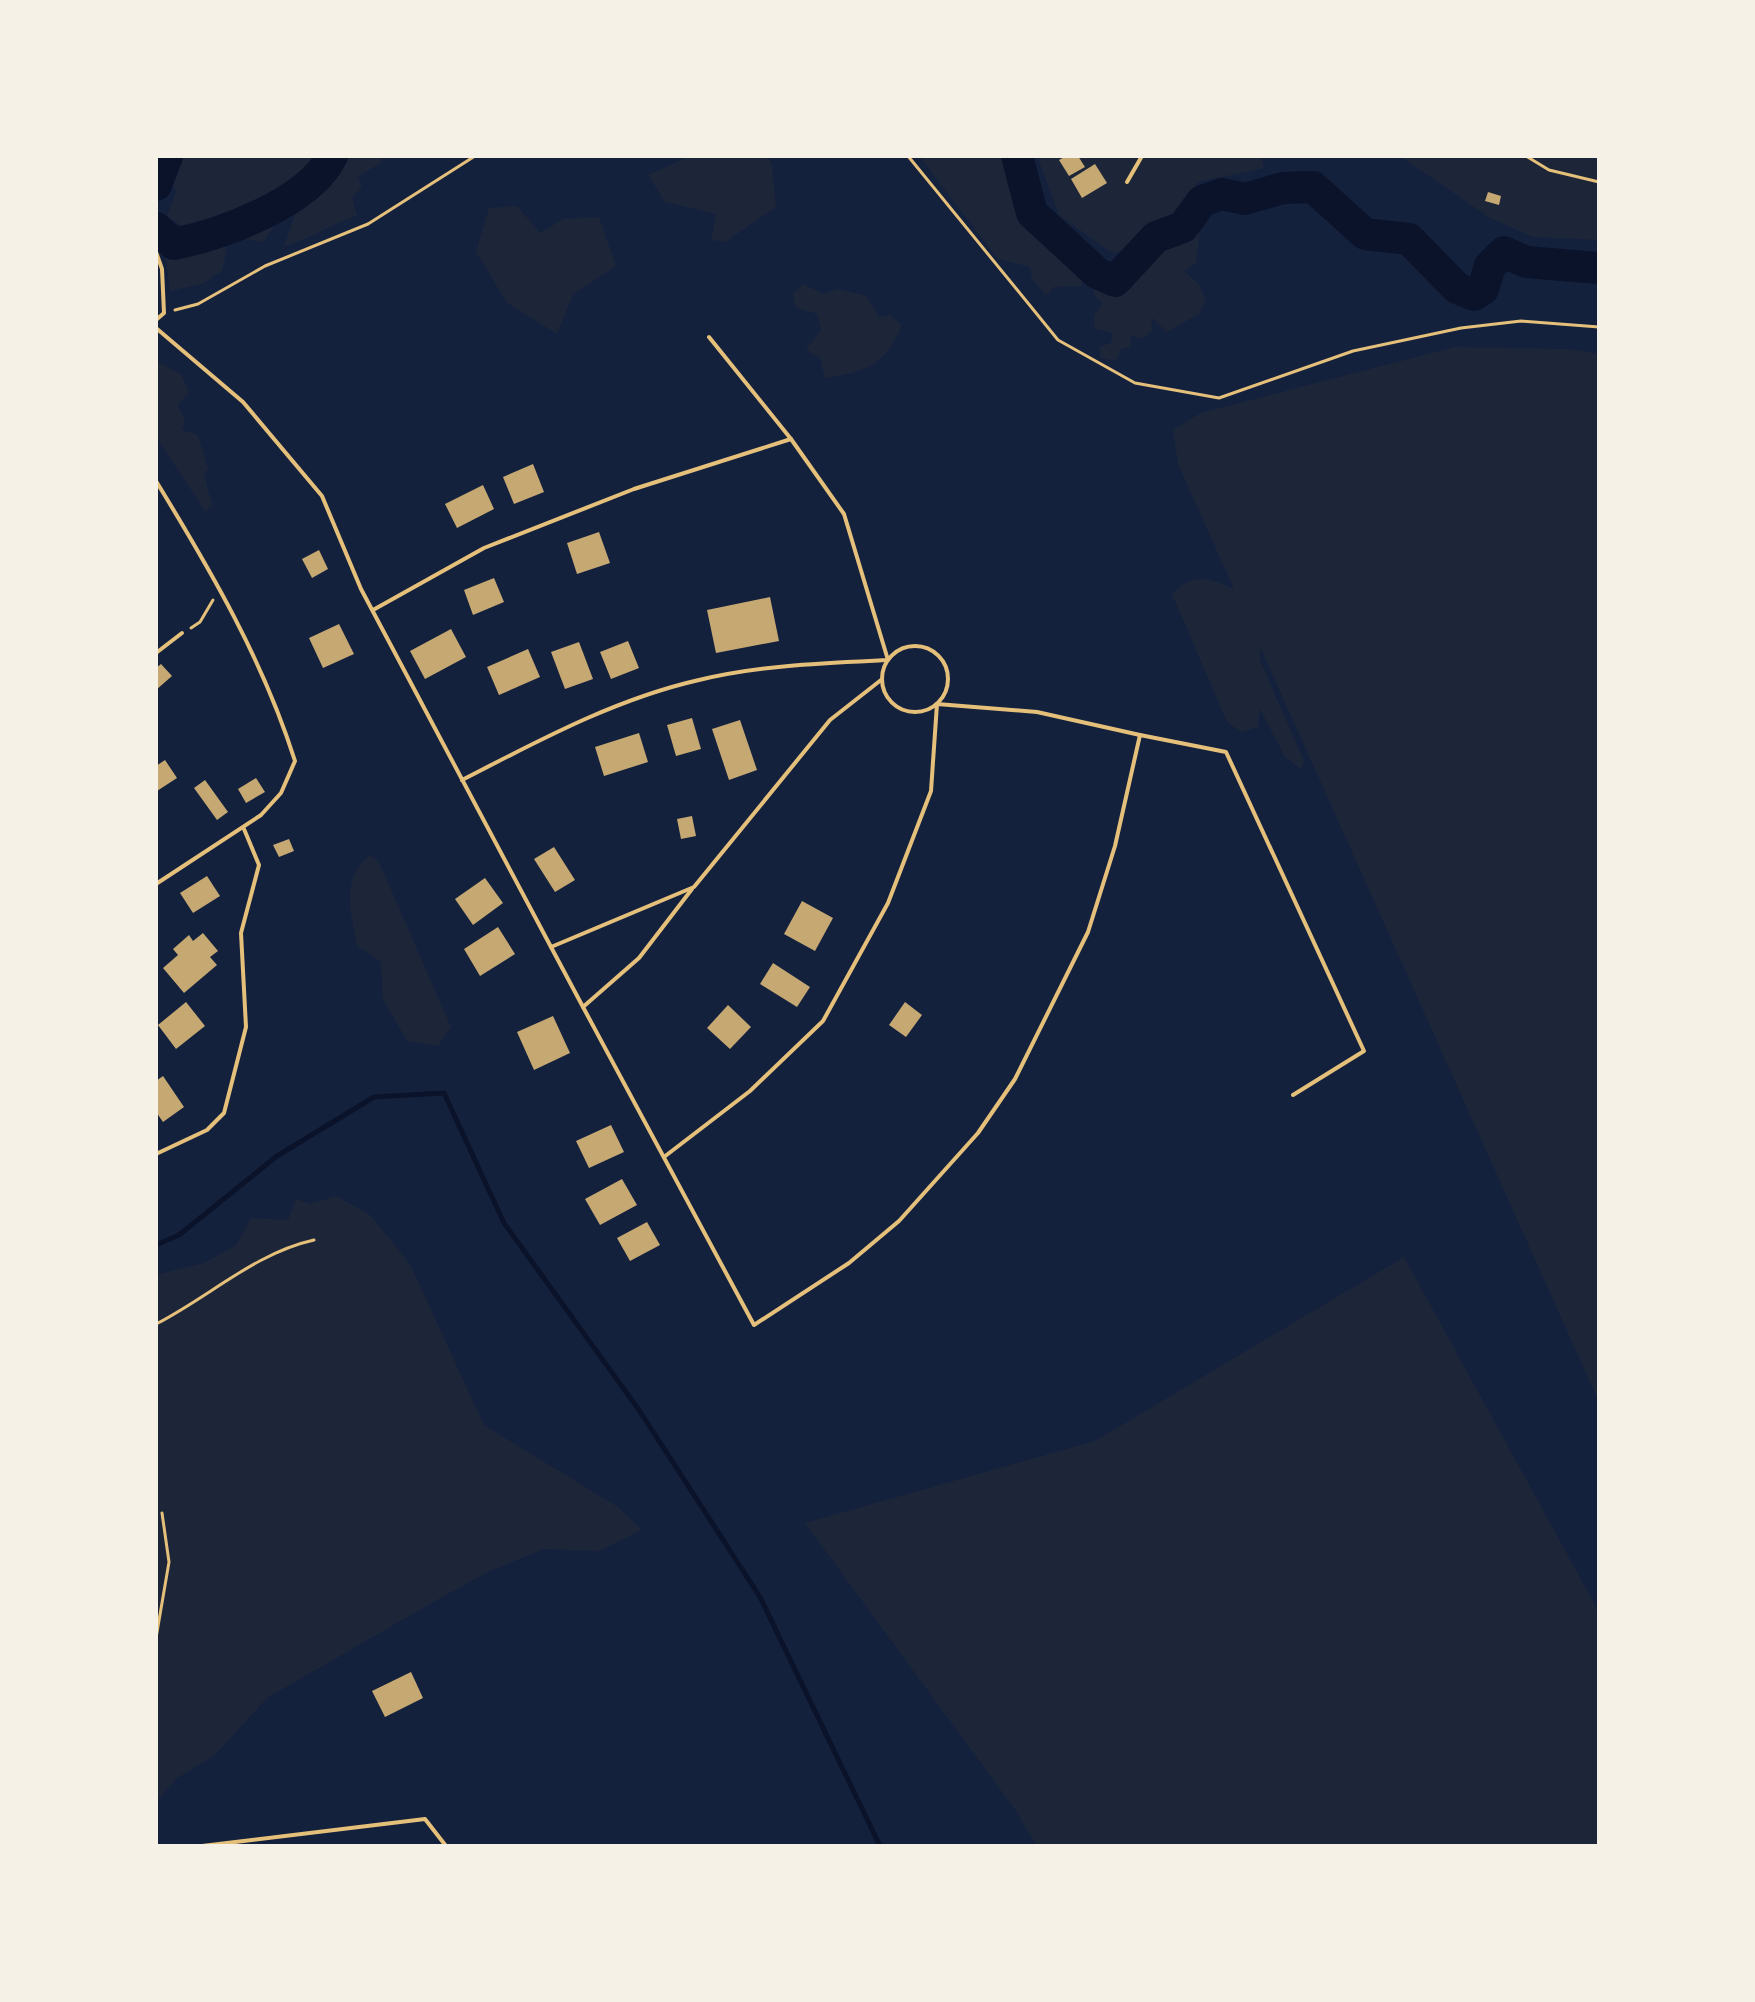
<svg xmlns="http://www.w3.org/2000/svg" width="1755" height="2002" font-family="'DejaVu Sans',sans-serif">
  <rect width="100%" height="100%" fill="#14213d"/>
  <g fill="#1d2539">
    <polygon points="176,156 323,156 263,242 228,236 220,222 189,231 167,216 176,192 168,173"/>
    <path d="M337,156H380L383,161L358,177L362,187L352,197L357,216C331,223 310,240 284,246L299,203L328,187L326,174L336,168Z"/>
    <polygon points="690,156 768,156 772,165 776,207 725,242 711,240 716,214 665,202 648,175"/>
    <polygon points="919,156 1004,156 1023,212 1080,271 1082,286 1054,287 1046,295 1032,279 1030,267 998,259"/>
    <polygon points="1037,156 1261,156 1264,168 1198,182 1175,215 1128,253 1109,251 1059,215"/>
    <polygon points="1400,156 1599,156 1599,240 1533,237 1490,218"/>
    <polygon points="517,206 540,233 563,219 599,217 616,266 573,294 557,334 507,303 476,252 489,208"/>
    <polygon points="1190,227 1200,230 1196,263 1184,271 1199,284 1206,300 1200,313 1167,332 1151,317 1152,331 1142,339 1130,335 1131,347 1121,349 1116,361 1101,358 1099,347 1111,343 1113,333 1095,329 1094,316 1103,302 1096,298 1093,289 1106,280 1114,285 1129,284 1158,242"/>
    <polygon points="169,231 200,244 218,240 227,248 222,271 202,284 170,291 164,246"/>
    <path d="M804,284L823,294L838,289L866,296L879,317L890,315L902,325C885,365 867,372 825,378L820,358L806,350L821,329L817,314L795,307L793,293Z"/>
    <path d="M1455,347L1569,349L1599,354V1402L1260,647V660L1304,761L1301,769L1285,757L1260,709L1258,727L1241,732L1227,722L1172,594C1194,571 1211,579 1234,589L1178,464L1173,430L1201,413Z"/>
    <polygon points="156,361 181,374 189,393 178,405 185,420 182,430 198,435 208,468 204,474 212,505 205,511 156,437"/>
    <path d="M370,855L379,862L451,1027L438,1046L407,1041L383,999L381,962L357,946C351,912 340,878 370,855Z"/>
    <polygon points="336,1196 370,1215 410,1264 484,1425 618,1507 642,1530 599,1551 544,1549 488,1572 437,1600 267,1698 215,1755 176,1779 156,1802 156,1275 204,1263 236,1245 251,1218 288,1220 296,1199 310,1204"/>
    <polygon points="1404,1257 1599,1612 1599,1846 1037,1846 1016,1811 805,1523 1095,1441"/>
  </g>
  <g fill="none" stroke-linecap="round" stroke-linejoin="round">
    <polyline stroke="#0b132b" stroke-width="5" points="156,1245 179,1235 277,1156 374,1097 444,1093 504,1223 639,1410 760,1597 880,1846"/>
    <g stroke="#0b132b" stroke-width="32">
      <polyline points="1017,156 1032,213 1097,273 1115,281 1156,237 1183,227 1202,201 1222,194 1245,199 1283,188 1313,187 1365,234 1409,239 1457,288 1474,295 1483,289 1490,266 1504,252 1526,262 1599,268"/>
      <polyline points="156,185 167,156"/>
      <path d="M156,228L174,244C222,234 309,203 332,156"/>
    </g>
  </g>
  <g fill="#c6a872">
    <polygon points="1066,156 1078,156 1085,167 1069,176 1059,160"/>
    <polygon points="1095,164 1107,183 1082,198 1071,179"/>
    <polygon points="1488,192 1501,196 1499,205 1485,201"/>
    <polygon points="533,464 544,492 514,504 503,477"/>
    <polygon points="483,485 494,509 457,528 445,504"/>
    <polygon points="599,532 610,563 577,574 567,543"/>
    <polygon points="319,550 328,569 312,578 302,559"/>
    <polygon points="494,578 504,602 473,615 464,590"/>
    <polygon points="770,597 779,641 716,653 707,610"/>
    <polygon points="339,624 354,654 323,668 309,638"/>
    <polygon points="451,629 466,657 425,679 410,651"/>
    <polygon points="628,641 639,668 611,679 600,652"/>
    <polygon points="579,642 593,679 565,689 551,652"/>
    <polygon points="528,649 540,677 499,695 487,667"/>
    <polygon points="161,664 172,676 156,690 156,668"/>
    <polygon points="692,718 701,749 676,756 667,725"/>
    <polygon points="740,720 757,770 729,780 712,729"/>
    <polygon points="639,733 648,762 604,776 595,747"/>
    <polygon points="165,760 177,778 157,791 156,766"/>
    <polygon points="256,778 265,792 246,803 238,789"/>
    <polygon points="205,780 228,812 217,820 194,788"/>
    <polygon points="692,816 696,836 681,839 677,819"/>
    <polygon points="289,839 294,851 279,857 273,845"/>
    <polygon points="554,847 575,880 555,892 534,859"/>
    <polygon points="207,876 220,896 193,913 180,893"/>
    <polygon points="485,878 503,903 473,925 455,899"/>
    <polygon points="802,901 833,918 815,951 784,934"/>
    <polygon points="498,927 515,954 480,976 464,949"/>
    <polygon points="203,933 218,951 210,957 217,965 184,993 163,968 178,955 173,949 189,935 193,941"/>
    <polygon points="773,963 810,987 797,1007 760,984"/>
    <polygon points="186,1002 205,1026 176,1049 158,1025"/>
    <polygon points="905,1002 922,1015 906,1037 889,1025"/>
    <polygon points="728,1005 751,1027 730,1049 707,1028"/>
    <polygon points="553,1016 570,1053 534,1070 517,1032"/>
    <polygon points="163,1076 184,1107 163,1122 156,1112 156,1081"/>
    <polygon points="611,1125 624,1152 589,1168 576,1141"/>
    <polygon points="622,1179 637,1205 600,1225 585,1199"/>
    <polygon points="647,1222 660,1245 630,1261 617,1238"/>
    <polygon points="411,1672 423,1698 385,1717 372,1691"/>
  </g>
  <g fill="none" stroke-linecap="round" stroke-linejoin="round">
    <g stroke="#e5c07b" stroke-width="3">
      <polyline points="908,156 1058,340 1135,383 1219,398 1353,351 1461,328 1521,321 1599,327"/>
      <polyline points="1526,156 1549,170 1599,182"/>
      <polyline points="175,310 198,304 265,266 368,224 475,156"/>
      <polyline points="191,628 200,622 213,600"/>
      <path d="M156,1324C209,1297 255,1253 314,1240"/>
      <polyline points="156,1638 169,1562 162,1513"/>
    </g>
    <g stroke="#e5c07b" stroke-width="4">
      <polyline points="1127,182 1142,156"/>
      <polyline points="156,252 162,269 164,313 156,320"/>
      <polyline points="156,328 243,402 322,496 361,589 551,947 694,887 830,720 881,680"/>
      <polyline points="709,337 791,439"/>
      <path d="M156,481C211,571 263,660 295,761L281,793L261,815L156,884"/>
      <path d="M373,610L484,548L634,489L791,439L844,514L888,660C825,663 761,665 699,680C615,699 538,741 462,780"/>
      <circle cx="915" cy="679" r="33"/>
      <polyline points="156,653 182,633"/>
      <polyline points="551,947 583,1007 639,958 692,889"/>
      <polyline points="583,1007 754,1325 849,1263 899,1221 978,1133 1015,1079 1088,932 1115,846 1140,735 1226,752 1364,1051 1293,1095"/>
      <polyline points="156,1154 207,1130 224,1113 246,1027 241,933 259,865 244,829"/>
      <polyline points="664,1157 750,1091 823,1021 888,903 931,791 937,704 1037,712 1140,735"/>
      <polyline points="202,1846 425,1819 446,1846"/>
    </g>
  </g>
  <rect width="1755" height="2002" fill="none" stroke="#f6f1e7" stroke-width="316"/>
</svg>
